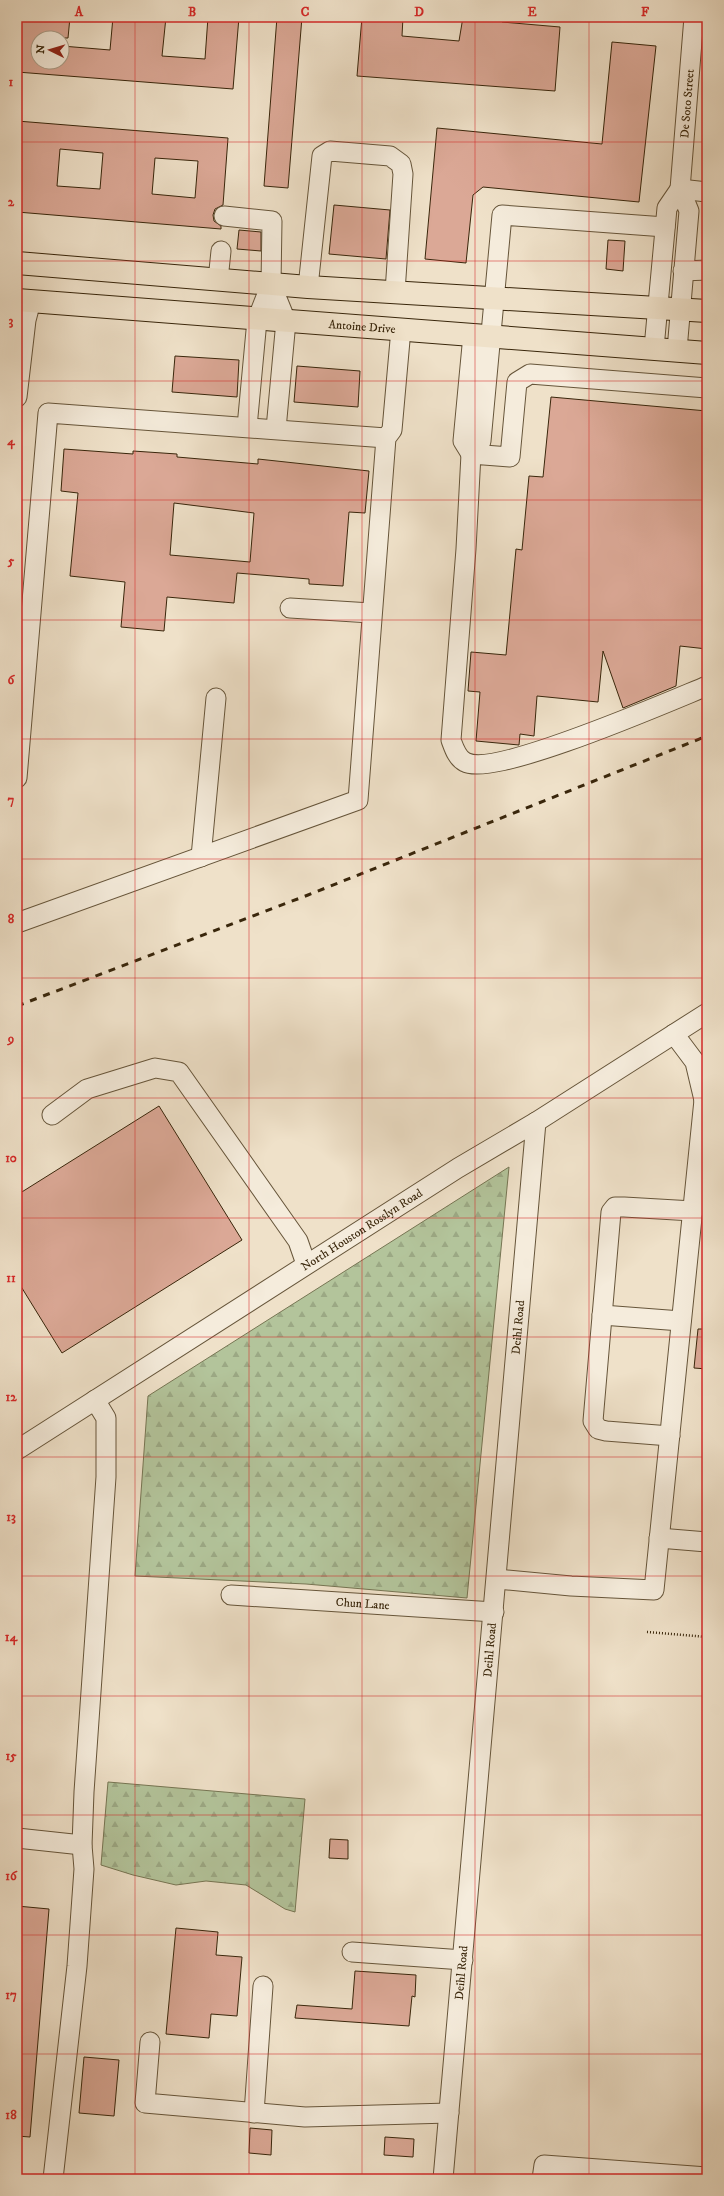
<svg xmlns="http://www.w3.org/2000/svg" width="724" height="2196" font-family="'IM FELL DW Pica',serif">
  <defs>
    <pattern id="forest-firs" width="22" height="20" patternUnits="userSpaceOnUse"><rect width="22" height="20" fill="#b3c49b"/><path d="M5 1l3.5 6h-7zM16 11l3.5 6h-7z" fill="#9ba884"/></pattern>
  </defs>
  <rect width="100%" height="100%" fill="#efe1c9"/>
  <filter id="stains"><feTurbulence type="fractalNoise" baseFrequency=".005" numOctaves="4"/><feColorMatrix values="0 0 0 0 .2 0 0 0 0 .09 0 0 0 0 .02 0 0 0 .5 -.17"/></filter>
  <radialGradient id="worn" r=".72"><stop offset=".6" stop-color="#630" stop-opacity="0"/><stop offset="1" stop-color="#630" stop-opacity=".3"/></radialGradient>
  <g fill="url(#forest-firs)" stroke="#767553">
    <polygon points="509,1167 467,1598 306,1584 135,1576 148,1396"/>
    <polygon points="108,1782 305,1799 295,1912 285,1909 246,1885 206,1881 176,1885 133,1875 101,1865"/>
  </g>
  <g fill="#dba896" stroke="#39260b" fill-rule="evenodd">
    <polygon points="17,17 70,17 68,38 38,38 36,62 62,62 62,46 110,50 113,17 166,17 162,56 205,59 208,17 239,17 233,89 17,72"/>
    <polygon points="277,17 302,17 288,188 264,186"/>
    <polygon points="362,17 403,17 402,36 459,41 463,17 503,17 502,22 560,27 555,91 357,76"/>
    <polygon points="612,42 656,46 639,202 483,187 473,195 466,263 425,259 437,128 602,144"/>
    <path d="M17,121L228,138L223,205L215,209L213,215L214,221L221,226V229L17,212ZM60,149L103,153L100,189L57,186ZM155,158L198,161L195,198L152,194Z"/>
    <polygon points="334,205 390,210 386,259 329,254"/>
    <polygon points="239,230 261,232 261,251 237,249"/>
    <polygon points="608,240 625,241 623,271 606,269"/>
    <polygon points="175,356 239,360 237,397 172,392"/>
    <polygon points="297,366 360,371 358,407 294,402"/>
    <polygon points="551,397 707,411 707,649 680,646 676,686 623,708 603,651 598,702 537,696 534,736 520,734 519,745 476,741 480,692 468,691 471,652 506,655 516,549 522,550 529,476 543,477"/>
    <path d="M64,449L133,454V451L177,454V457L258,464V459L369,471L365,513L349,512L343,586L309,584V579L237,573L234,603L167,597L164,631L121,627L125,582L70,576L78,493L61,491ZM174,503L254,513L250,562L170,555Z"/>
    <polygon points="159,1106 242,1240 62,1353 17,1280 17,1195"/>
    <polygon points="698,1329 707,1329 707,1369 694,1368"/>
    <polygon points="330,1839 348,1840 348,1859 329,1858"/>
    <polygon points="17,1906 49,1909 30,2137 17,2136"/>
    <polygon points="176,1928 218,1932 216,1955 242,1957 237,2016 211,2014 209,2038 166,2034"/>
    <polygon points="355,1971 416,1975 415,1997 412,1996 409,2026 295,2018 297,2005 352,2009"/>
    <polygon points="84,2057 119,2060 114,2116 79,2113"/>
    <polygon points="250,2128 272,2130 271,2155 249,2153"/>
    <polygon points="385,2137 414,2139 413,2157 384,2155"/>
  </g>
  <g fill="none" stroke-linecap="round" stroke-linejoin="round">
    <defs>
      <g id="minor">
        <polyline points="680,189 707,192"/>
        <polyline points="224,216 272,221 271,284 257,320 247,427"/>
        <polyline points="683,271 707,270"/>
        <polyline points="218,280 221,251"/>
        <polyline points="271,284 286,321 276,429"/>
        <polyline points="308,287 322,156 330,151 390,156 401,164 403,174 395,292"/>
        <polyline points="473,335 463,441 471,454 481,441 502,215 665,227"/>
        <polyline points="654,348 667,208 680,189"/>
        <path id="s1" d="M677,350L689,211L680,189L694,17"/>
        <path d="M707,388L530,374L517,382L510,457L471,454L466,549L451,740C454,748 457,758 465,762C494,778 670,701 707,686"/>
        <polyline points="17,397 26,320 31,301"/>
        <polyline points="290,608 371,613"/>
        <polyline points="17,778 48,413 386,438"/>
        <polyline points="201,857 216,698"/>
        <polyline points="17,923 358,800 386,438 392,430 401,329"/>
        <polyline points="674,1034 695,1062 704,1100 707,1100"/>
        <polyline points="52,1115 87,1089 155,1068 179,1072 298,1241 306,1264"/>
        <polyline points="602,1315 681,1321"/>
        <polyline points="670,1436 606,1431 598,1429 593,1421 611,1212 615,1207 624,1207 693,1211"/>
        <path id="s2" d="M17,1450L458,1168L536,1122L707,1013"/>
        <polyline points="659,1538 707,1542"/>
        <polyline points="497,1579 571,1586 654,1590 704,1100"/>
        <path id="s3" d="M231,1595L494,1612"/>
        <polyline points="17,1838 82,1845"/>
        <polyline points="352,1952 463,1960"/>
        <polyline points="150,2042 145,2103 305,2117 449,2113"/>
        <polyline points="254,2113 263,1986"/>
        <polyline points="53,2179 77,1966 84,1869 82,1845 84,1792 106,1477 106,1418 95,1400"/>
        <path id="s4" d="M443,2179L536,1122"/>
        <polyline points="542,2179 544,2165 707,2177"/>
      </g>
      <g id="major">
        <polyline points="17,263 308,287 707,311"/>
        <path id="s5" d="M17,300L707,353"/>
      </g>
    </defs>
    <use href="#minor" stroke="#66553a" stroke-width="21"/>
    <use href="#major" stroke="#39260b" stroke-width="24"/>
    <polyline stroke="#39260b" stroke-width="2.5" stroke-dasharray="1 2" stroke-linecap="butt" points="647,1632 707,1637"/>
    <use href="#minor" stroke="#f5ecdc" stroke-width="19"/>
    <use href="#major" stroke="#efe1c9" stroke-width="22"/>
    <polyline stroke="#39260b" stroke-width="3" stroke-dasharray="7 7" stroke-linecap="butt" points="17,1006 308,895 707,736"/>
  </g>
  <path fill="none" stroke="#d62828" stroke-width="1" stroke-opacity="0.55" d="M135,17V2179M249,17V2179M362,17V2179M475,17V2179M589,17V2179M17,142H707M17,261H707M17,381H707M17,500H707M17,620H707M17,739H707M17,859H707M17,978H707M17,1098H707M17,1218H707M17,1337H707M17,1457H707M17,1576H707M17,1696H707M17,1815H707M17,1935H707M17,2054H707"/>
  <g text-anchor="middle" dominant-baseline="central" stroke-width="4" stroke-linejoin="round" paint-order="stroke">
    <g font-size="12" fill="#39260b" stroke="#f5ecdc">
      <text stroke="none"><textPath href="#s1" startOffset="249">De Soto Street</textPath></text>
      <text stroke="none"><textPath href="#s5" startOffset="346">Antoine Drive</textPath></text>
      <text stroke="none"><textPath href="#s2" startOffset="409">North Houston Rosslyn Road</textPath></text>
      <text stroke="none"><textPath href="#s4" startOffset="855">Deihl Road</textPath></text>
      <text stroke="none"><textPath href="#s3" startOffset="132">Chun Lane</textPath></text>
      <text stroke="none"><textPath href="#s4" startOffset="531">Deihl Road</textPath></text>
      <text stroke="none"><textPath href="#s4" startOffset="207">Deihl Road</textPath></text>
    </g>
  </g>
  <rect width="724" height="2196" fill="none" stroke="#efe1c9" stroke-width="44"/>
  <g transform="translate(50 50) rotate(275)"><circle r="19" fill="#f5ecdc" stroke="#aa9d88"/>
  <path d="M0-3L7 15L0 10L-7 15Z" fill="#8f2418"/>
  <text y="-6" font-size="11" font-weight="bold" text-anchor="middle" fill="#39260b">N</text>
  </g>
  <rect x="22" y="22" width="680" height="2152" fill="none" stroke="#d62828" stroke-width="1.5"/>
  <g font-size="13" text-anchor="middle" font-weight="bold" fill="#d62828">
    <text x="79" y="16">A</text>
    <text x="192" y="16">B</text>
    <text x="305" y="16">C</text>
    <text x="419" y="16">D</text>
    <text x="532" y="16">E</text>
    <text x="645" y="16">F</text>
    <text x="11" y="86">1</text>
    <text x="11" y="206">2</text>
    <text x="11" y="325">3</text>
    <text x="11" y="445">4</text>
    <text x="11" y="565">5</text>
    <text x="11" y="684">6</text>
    <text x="11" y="804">7</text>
    <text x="11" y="923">8</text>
    <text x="11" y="1043">9</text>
    <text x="11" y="1162">10</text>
    <text x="11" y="1282">11</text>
    <text x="11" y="1401">12</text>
    <text x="11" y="1521">13</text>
    <text x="11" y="1641">14</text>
    <text x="11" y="1760">15</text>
    <text x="11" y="1880">16</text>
    <text x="11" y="1999">17</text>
    <text x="11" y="2119">18</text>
  </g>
  <rect width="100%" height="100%" filter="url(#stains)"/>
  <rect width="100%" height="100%" fill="url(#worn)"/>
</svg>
